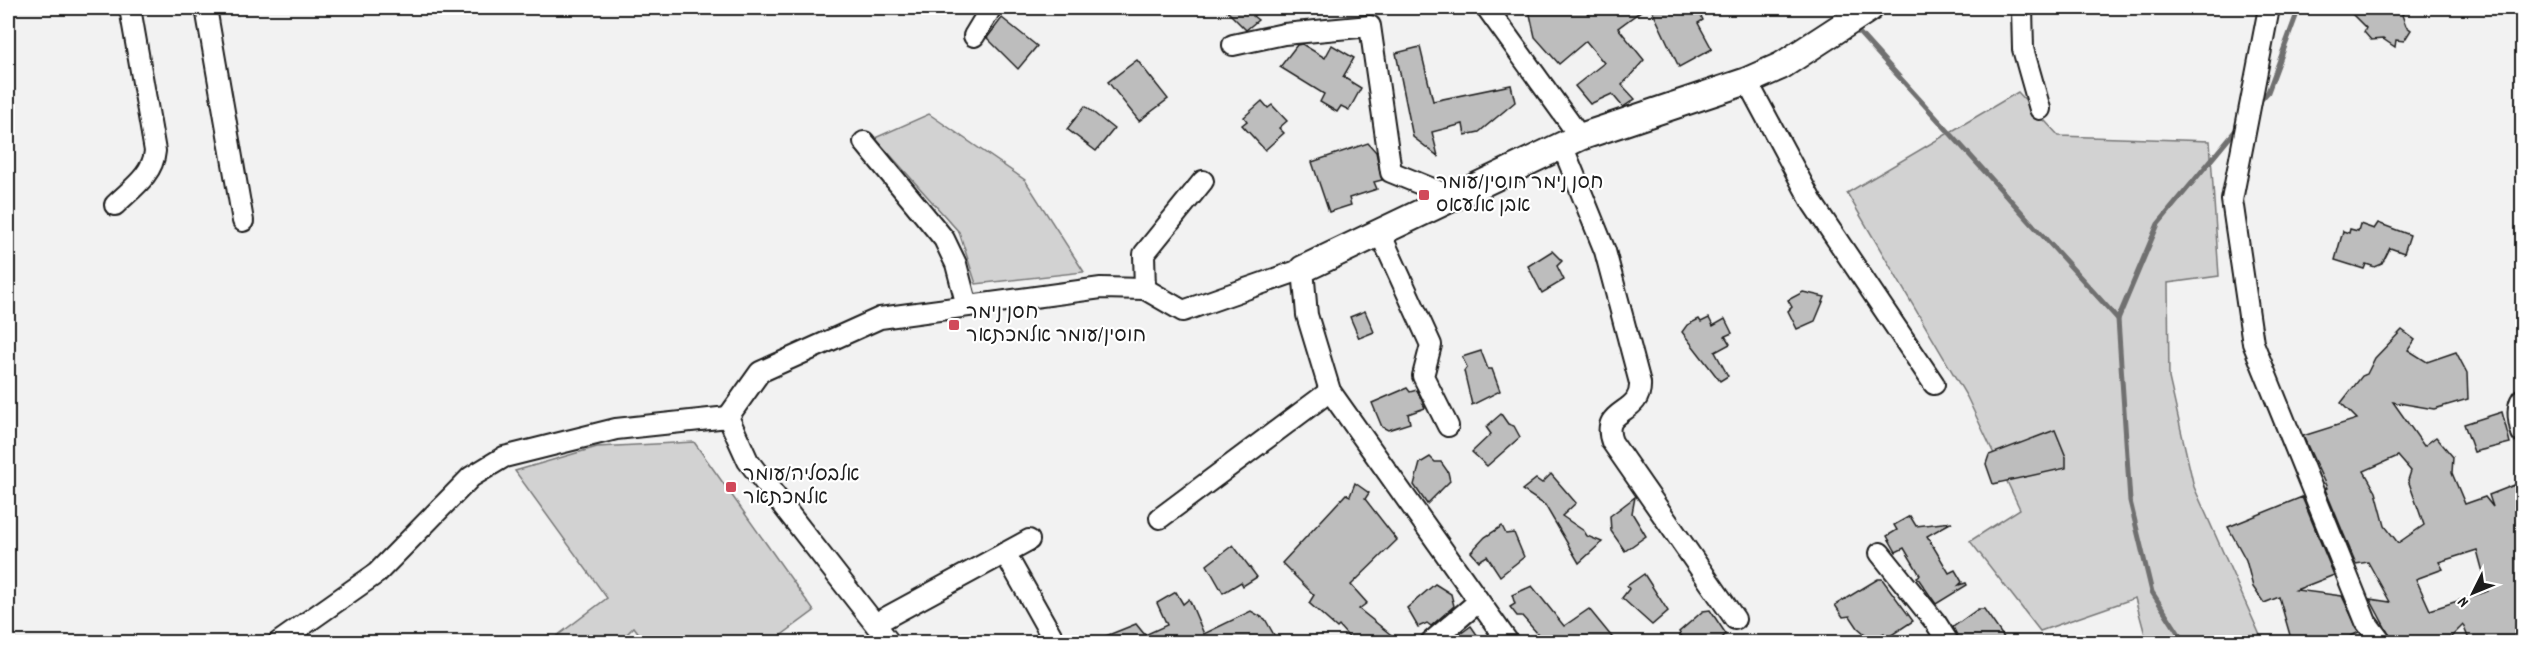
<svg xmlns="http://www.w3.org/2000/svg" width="2530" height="650" font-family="Dekko,'Playpen Sans Hebrew',sans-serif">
  <rect width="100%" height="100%" fill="#f2f2f2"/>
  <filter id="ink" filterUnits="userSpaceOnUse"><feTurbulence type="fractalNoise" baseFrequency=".0167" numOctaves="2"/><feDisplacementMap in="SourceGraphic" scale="12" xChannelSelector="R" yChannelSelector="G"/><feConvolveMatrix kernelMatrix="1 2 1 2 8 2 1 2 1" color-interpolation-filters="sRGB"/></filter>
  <g filter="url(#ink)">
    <g fill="#d2d2d2" stroke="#777" stroke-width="1.5">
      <polygon points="2018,92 2059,136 2210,141 2219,276 2168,283 2169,378 2194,487 2263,642 2147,642 2135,598 2040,631 1970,541 2020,509 1967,397 1847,193"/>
      <polygon points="929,114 1025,180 1084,272 976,284 959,232 875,138"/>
      <polygon points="694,442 814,611 772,642 645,642 634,627 619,642 549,642 607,598 515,471 597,447"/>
    </g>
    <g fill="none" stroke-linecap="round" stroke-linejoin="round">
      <g stroke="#707070" stroke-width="5">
        <polyline points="1854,27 2118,319"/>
        <polyline points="2257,104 2268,92 2299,8"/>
        <polyline points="2184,642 2152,592 2130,501 2118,319 2158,224 2240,125"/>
      </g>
    </g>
    <g fill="#bdbdbd" stroke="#1c1c1c" stroke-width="1.5" fill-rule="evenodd">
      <polygon points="1224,8 1262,8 1253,16 1258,20 1246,30"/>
      <polygon points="1539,8 1583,8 1588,14 1597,8 1645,8 1618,28 1644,60 1622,85 1635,99 1623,107 1612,94 1590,104 1575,86 1604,63 1586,41 1559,64 1535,37 1529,10"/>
      <polygon points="1651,8 1697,8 1703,20 1698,23 1712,49 1679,67"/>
      <polygon points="2346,8 2409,8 2402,15 2406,26 2411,30 2404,41 2396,40 2395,47 2383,39 2371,40 2364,32 2366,28"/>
      <polygon points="1002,18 1037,46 1018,69 987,38"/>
      <polygon points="1302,44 1325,58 1332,45 1354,58 1343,77 1361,88 1349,110 1341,106 1337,112 1320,102 1324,94 1280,67 1297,45"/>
      <polygon points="1420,47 1433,101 1511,85 1515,102 1479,132 1465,135 1463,124 1432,132 1438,156 1413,137 1396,53"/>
      <polygon points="1137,60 1168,99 1139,121 1108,82"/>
      <polygon points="1262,101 1268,108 1272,105 1287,121 1279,128 1284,133 1265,150 1242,125 1247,121 1244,117"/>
      <polygon points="1085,106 1114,129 1096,151 1067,129"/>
      <polygon points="1368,143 1376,152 1382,180 1374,182 1377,189 1349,198 1351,205 1329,212 1312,162"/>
      <polygon points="2378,223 2410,235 2404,253 2390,248 2382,264 2375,267 2366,264 2364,269 2335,260 2343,231 2349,233 2350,229 2358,231 2360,224 2374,229"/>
      <polygon points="1552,251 1562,261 1557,266 1564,280 1542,293 1528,266"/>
      <polygon points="1803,292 1825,297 1815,321 1797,329 1788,311 1792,307 1788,300"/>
      <polygon points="1365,311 1374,332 1359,338 1350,317"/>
      <polygon points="1709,318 1713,326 1725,319 1732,333 1725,336 1730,344 1715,352 1728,376 1720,381 1682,332 1687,325 1699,319 1701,322"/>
      <path d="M2402,330L2415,340L2408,350L2427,362L2456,352L2467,373L2468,399L2434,409L2393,402L2424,446L2436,437L2453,457L2452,473L2465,504L2485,497L2493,507L2489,495L2517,484L2523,493V642H2470L2463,625L2446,642H2393L2370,599L2390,602L2368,562L2356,564L2325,489L2327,488L2303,436L2357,419L2341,403L2362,376L2367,374L2375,358ZM2398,456L2411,471L2408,480L2424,525L2398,543L2385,526L2376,492L2364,471ZM2477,550L2488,591L2430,610L2416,579L2443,569L2439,562Z"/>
      <polygon points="1481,351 1488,369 1492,369 1500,391 1472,405 1464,371 1467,367 1462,357"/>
      <polygon points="1407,388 1410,392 1417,390 1425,408 1408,414 1410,423 1388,430 1382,427 1372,403"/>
      <polygon points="2502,412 2510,443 2474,452 2464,424"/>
      <polygon points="1501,414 1508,424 1514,426 1520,437 1487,466 1472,452 1491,434 1486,427"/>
      <polygon points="2055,430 2066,457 2066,468 1993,484 1986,464 1989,455"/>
      <polygon points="1430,457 1435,462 1441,462 1448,472 1450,481 1427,504 1414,485 1420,463"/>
      <polygon points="1551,474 1576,503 1562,516 1584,531 1587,536 1602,542 1579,563 1545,505 1522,490 1536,479 1542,483"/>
      <polygon points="1355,483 1369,493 1365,499 1397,540 1351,585 1367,603 1359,609 1400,642 1353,642 1339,626 1337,628 1309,603 1314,595 1282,563 1346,494 1350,496"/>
      <polygon points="1635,497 1632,513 1646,536 1625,551 1611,531 1610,516"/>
      <polygon points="2302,497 2334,575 2296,590 2342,596 2359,632 2340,642 2292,642 2279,597 2264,603 2253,587 2246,560 2228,527"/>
      <polygon points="1910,516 1916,526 1952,522 1927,536 1949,573 1955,570 1962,582 1959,585 1966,583 1967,585 1936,604 1917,577 1920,575 1904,548 1896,552 1887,536 1897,530 1894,525"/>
      <polygon points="1502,526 1506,534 1514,533 1524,557 1500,576 1487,556 1479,561 1471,552 1485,537"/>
      <polygon points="1233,545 1257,577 1243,586 1241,582 1223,593 1207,565"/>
      <polygon points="1644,574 1668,611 1652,625 1622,598 1629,589 1627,586"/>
      <polygon points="1878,579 1882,579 1913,621 1887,638 1884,633 1872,640 1858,628 1850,616 1843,617 1835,605"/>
      <polygon points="1435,584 1451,594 1454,606 1431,626 1427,623 1418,627 1407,608"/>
      <polygon points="1532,586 1564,626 1589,609 1616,642 1545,642 1522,616 1517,616 1510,607 1515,604 1512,595"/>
      <polygon points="1176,592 1183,604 1189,599 1204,634 1251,611 1265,619 1278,642 1091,642 1136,624 1145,635 1167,625 1157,603"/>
      <polygon points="1978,609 1984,609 2007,642 1960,642 1953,627"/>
      <polygon points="1710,610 1726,634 1718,642 1685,642 1679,632 1703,611"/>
      <polygon points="1471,626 1482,642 1451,642 1452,640"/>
    </g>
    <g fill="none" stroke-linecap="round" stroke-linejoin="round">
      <defs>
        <g id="minor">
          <polyline points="206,8 243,221"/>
          <polyline points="1487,8 1580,137"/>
          <polyline points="2022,8 2023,49 2040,109"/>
          <polyline points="2269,8 2232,200 2253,343 2366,622 2381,642"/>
          <polyline points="974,36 991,8"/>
          <polyline points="1233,45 1284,34 1370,26 1391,172 1455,198"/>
          <polyline points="1747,81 1813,204 1934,384"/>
          <polyline points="864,142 944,239 956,264 967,306"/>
          <path d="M1562,145L1605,251L1640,383C1642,416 1599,407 1612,442L1735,619"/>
          <path d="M115,205C131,189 153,175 155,151L130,8"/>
          <polyline points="1380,233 1431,345 1423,376 1448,426"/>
          <polyline points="1145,289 1144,254 1203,181"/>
          <path d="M2522,399C2516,408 2519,423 2522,433"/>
          <polyline points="1160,518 1330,391"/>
          <polyline points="1005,553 1055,642"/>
          <polyline points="1880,553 1936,623 1948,642"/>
          <polyline points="876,623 1029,540"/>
          <polyline points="279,642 377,573 471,477 504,457 616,429 728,417"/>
          <polyline points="889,642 748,461 728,417 760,372 880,318 1101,288 1145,289 1183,311 1303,269 1307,315 1330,391 1508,642"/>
          <polyline points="1431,642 1478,602"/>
        </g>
        <polyline id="tertiary" points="1303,269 1580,137 1747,81 1781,66 1870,8"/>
      </defs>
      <use href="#minor" stroke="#1c1c1c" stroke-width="24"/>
      <use href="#tertiary" stroke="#1c1c1c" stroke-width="30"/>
      <use href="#minor" stroke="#fff" stroke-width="20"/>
      <use href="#tertiary" stroke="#fff" stroke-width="26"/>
    </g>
  </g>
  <g fill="#d1495b" stroke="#fff" stroke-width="2">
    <rect x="1418" y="189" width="12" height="12" rx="3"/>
    <rect x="948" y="319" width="12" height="12" rx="3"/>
    <rect x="725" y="481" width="12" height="12" rx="3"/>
  </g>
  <g text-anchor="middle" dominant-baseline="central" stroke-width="4.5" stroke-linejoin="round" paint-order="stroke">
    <g font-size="20" fill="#1c1c1c" stroke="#fff" text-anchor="start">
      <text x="1436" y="184">חסן נימר חוסין/עומר<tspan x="1436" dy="23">אבן אלעאס</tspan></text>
      <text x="966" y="314">חסן נימר<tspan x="966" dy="23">חוסין/עומר אלמכתאר</tspan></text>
      <text x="743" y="476">אלבסליה/עומר<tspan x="743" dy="23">אלמכתאר</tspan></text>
    </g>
  </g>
  <rect width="2530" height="650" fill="none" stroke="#fff" stroke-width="30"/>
  <rect x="15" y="15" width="2500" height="620" fill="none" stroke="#1c1c1c" stroke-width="2" filter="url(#ink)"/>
  <g transform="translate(2473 593) rotate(227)" stroke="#ffffff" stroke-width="4.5" paint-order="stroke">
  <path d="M0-4.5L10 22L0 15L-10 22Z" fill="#1c1c1c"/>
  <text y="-9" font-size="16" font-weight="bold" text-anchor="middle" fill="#1c1c1c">N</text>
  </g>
</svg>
